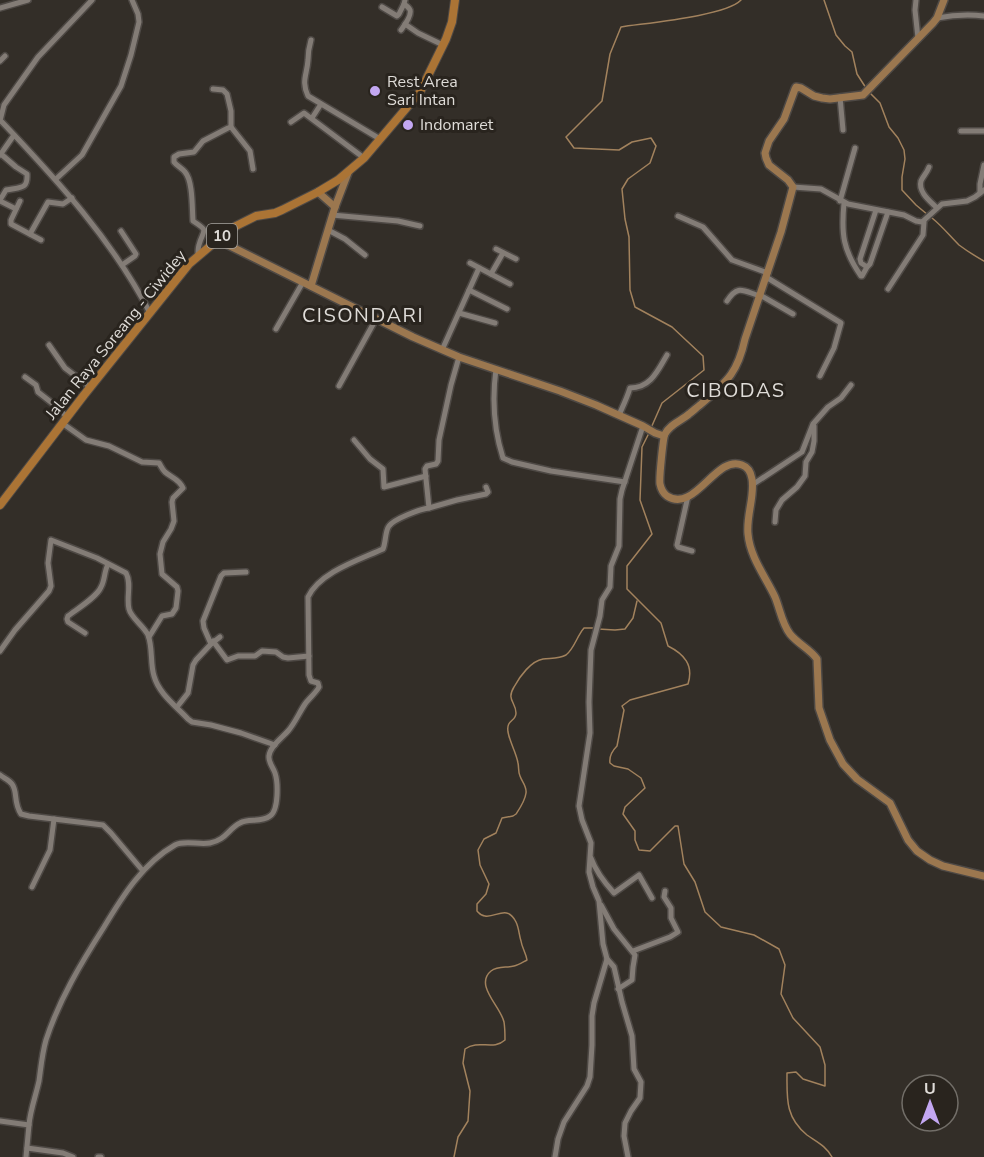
<svg xmlns="http://www.w3.org/2000/svg" width="984" height="1157" font-family="'Nunito Sans',sans-serif">
  <rect width="100%" height="100%" fill="#332e28"/>
  <g fill="none" stroke-linecap="round" stroke-linejoin="round">
    <g stroke="#a2825d" stroke-width="1.5">
      <polyline points="824,0 836,35 845,46 852,52 857,74 866,88"/>
      <polyline points="869,92 880,103 889,127 898,138 904,150 905,159 902,177 902,190 916,205 928,215"/>
      <path d="M932,218C942,226 950,236 959,245C967,251 975,256 984,261"/>
      <path d="M651,428L662,403L704,370L703,356L672,327L635,307L630,290L629,237L625,219L622,189L628,179L650,163L656,146L651,138L632,142L619,150L574,148L566,137L602,101L610,54L621,27C646,23 726,16 741,0"/>
      <path d="M649,433L642,447L640,500L652,534L627,566V589L661,623L668,646C684,654 694,665 688,684L630,700L622,706L624,710L617,746C612,751 609,756 610,763L614,766L628,769L641,778L645,788L625,807L623,814L635,831V840L639,850L650,851L675,826H678L684,864L695,882L705,912L721,927L754,935L779,949L785,965L781,994L793,1018L820,1047L825,1065V1086L803,1079L796,1072L787,1073C787,1098 785,1117 807,1135C817,1142 826,1146 832,1157"/>
      <polyline points="598,629 615,630 625,629 633,618 637,601"/>
      <path d="M454,1157L458,1137L468,1121L470,1091L463,1063L465,1049C479,1039 493,1051 505,1040C505,1034 505,1028 504,1022C501,1007 474,985 491,971C498,966 506,968 514,966C518,965 523,962 527,960C526,953 522,948 521,941C519,935 519,928 516,922C507,904 496,918 485,916C481,916 480,914 477,911V904L486,894L489,884L480,865L478,850L484,839L496,833L502,818L513,816L516,814C520,808 525,801 526,793C527,786 522,782 520,776C518,772 519,767 518,763C516,752 510,743 508,732C506,719 516,722 516,713C516,702 506,700 514,687C520,676 531,661 543,659C551,658 559,659 566,655C574,649 577,636 584,628H593"/>
    </g>
    <defs>
      <g id="minor">
        <polyline points="916,0 915,10 918,38"/>
        <polyline points="382,7 397,16 399,14 404,4"/>
        <polyline points="0,8 28,0"/>
        <path d="M937,18C953,15 968,14 984,16"/>
        <polyline points="405,24 418,33 443,45"/>
        <path d="M401,30C404,26 412,16 410,10C410,9 405,4 404,4L405,0"/>
        <path d="M311,40C309,47 308,53 308,60C307,75 301,81 308,96L380,139"/>
        <polyline points="0,61 5,56"/>
        <polyline points="213,89 223,90 227,94 231,111 231,127"/>
        <polyline points="840,97 843,130"/>
        <polyline points="312,118 321,104"/>
        <path d="M0,121L2,122C58,181 113,241 150,313"/>
        <polyline points="0,121 4,105 38,57 92,0"/>
        <polyline points="291,122 304,113 364,158"/>
        <polyline points="961,131 984,131"/>
        <polyline points="0,155 14,135"/>
        <path d="M929,167C927,173 923,176 921,181C918,192 930,201 937,208"/>
        <polyline points="56,179 82,155 121,86 131,55 139,22 138,14 132,0"/>
        <polyline points="793,187 821,189 848,204 904,215 916,221 922,222 942,204 967,201 975,197 984,190"/>
        <polyline points="980,193 980,184 984,165"/>
        <path d="M0,200L6,190C20,187 28,190 27,174L16,167L1,154"/>
        <polyline points="0,201 16,209"/>
        <polyline points="20,201 11,220 11,224 41,240"/>
        <polyline points="840,201 855,148"/>
        <path d="M844,203C841,234 843,250 861,276H862L867,267"/>
        <polyline points="876,210 860,259 861,263 867,267 870,264 888,212"/>
        <polyline points="332,215 398,221 420,226"/>
        <polyline points="678,216 703,227 732,260 768,273"/>
        <polyline points="328,230 345,239 365,255"/>
        <polyline points="121,231 136,254 135,256 122,265"/>
        <polyline points="30,234 48,202 63,204 72,198"/>
        <polyline points="496,249 516,259"/>
        <path d="M198,255C198,252 198,248 199,245C203,229 210,232 193,221C192,208 193,181 185,172C182,168 177,166 174,162V157L179,154L194,152L203,141L228,128L231,127L250,151L253,169"/>
        <polyline points="470,263 510,284"/>
        <polyline points="491,274 503,253"/>
        <polyline points="766,277 841,323 834,348 820,376"/>
        <polyline points="888,289 923,235 924,222"/>
        <polyline points="469,290 507,309"/>
        <polyline points="760,295 793,314"/>
        <path d="M727,301C738,284 743,291 760,296"/>
        <polyline points="459,313 495,323"/>
        <polyline points="276,329 303,282"/>
        <polyline points="49,345 65,368 90,387"/>
        <polyline points="442,350 479,268"/>
        <path d="M496,369C492,399 494,430 503,458L512,462L551,471L625,482"/>
        <polyline points="25,377 36,385 38,392 52,403 67,417"/>
        <polyline points="339,386 376,319"/>
        <path d="M619,415C623,406 627,398 630,388C651,388 658,370 667,355"/>
        <path d="M62,423L86,440L109,446L142,462L159,463C161,466 162,469 165,472C172,478 179,479 183,488L173,498L172,502L174,521L171,529L163,542L160,554L162,574L177,587L178,591L176,608L172,614L162,616L149,637"/>
        <polyline points="354,440 370,459 383,469 384,487 426,476"/>
        <polyline points="752,485 802,452 813,424 828,407 841,398 851,385"/>
        <polyline points="688,496 677,545 678,547 692,551"/>
        <polyline points="429,508 457,500 486,494 488,492 486,487"/>
        <polyline points="775,522 776,510 782,500 797,487 805,476 806,462 812,452 814,441 814,426"/>
        <path d="M85,633L68,622L67,619L68,616C77,609 97,597 101,587C105,580 104,572 108,564"/>
        <polyline points="213,641 227,660 238,656 255,656 262,651 276,652 283,657 288,658 309,656"/>
        <polyline points="211,644 204,628 203,621 221,576 224,573 246,572"/>
        <path d="M0,651L15,630L49,591L51,586L48,563L51,540L97,558L126,573C132,584 126,597 129,609C131,618 144,626 148,635C153,648 150,663 154,676C159,694 176,706 188,719L192,722L211,725L241,733L275,745"/>
        <polyline points="177,707 188,693 193,665 196,660 211,644 220,637"/>
        <path d="M0,775C4,778 9,780 12,784C18,792 13,802 21,814L29,816L103,825L111,833L143,871"/>
        <path d="M591,858C596,872 604,882 614,893L639,875L652,898"/>
        <polyline points="32,887 50,850 54,819"/>
        <polyline points="601,905 614,929 635,955 633,967 632,980 618,989"/>
        <polyline points="633,951 670,937 678,932 671,918 671,908 664,897 665,891"/>
        <polyline points="607,959 614,967 622,1002 632,1036 634,1069 641,1082 640,1098 631,1111 625,1123 624,1136 628,1157"/>
        <polyline points="0,1121 29,1125"/>
        <polyline points="27,1148 63,1153 73,1157"/>
        <path d="M26,1157C27,1146 28,1136 29,1125C30,1111 36,1095 39,1081C41,1067 42,1054 46,1040C59,1000 81,963 104,927C122,897 143,863 175,845C184,840 199,845 210,843C226,840 228,829 240,823C249,818 261,823 270,816C279,810 278,782 275,773C273,767 268,762 269,756C270,746 282,738 288,731C295,723 299,713 305,704C309,698 316,693 319,687L318,683L311,681L309,675L308,597C320,572 359,560 383,549C386,542 385,531 389,526C394,519 420,509 429,508L425,469L427,466L436,464L438,461L439,440L451,385L459,357"/>
        <polyline points="98,1157 101,1157"/>
        <polyline points="555,1157 558,1139 564,1122 587,1086 590,1077 592,1045 592,1016 594,1003 607,959 603,944 599,901 593,887 589,872 591,843 582,820 579,806 590,733 589,702 591,650 600,616 602,600 610,587 611,566 619,546 620,499 622,490 643,426"/>
      </g>
      <g id="major">
        <path d="M944,0L937,18L933,23L863,95L830,99L822,98L814,96L801,88L796,87L795,89L784,119L769,141L765,153L766,158L769,165L788,180L793,187L781,232L745,339C737,375 726,382 700,405C696,408 693,411 689,414C681,421 670,424 665,434C663,438 659,479 660,484C661,489 663,493 667,496C695,514 716,454 742,465C748,467 751,473 752,479C755,496 746,516 748,534C750,557 765,576 775,597C780,609 782,624 790,634C798,644 810,649 817,659L819,708L830,740L843,764L857,779L890,803L908,840L917,851L930,860L943,866L984,876"/>
        <polyline points="318,192 335,207"/>
        <polyline points="218,240 413,337 459,357 560,391 596,405 643,426 655,433 664,436"/>
        <polyline points="311,286 335,207 348,173"/>
      </g>
      <polyline id="highway" points="0,505 84,395 189,264 222,236 236,226 256,216 275,213 282,210 318,192 338,180 364,158 420,92 446,39 452,22 455,0"/>
    </defs>
    <use href="#minor" stroke="#4e4945" stroke-width="8"/>
    <use href="#major" stroke="#4e4945" stroke-width="10"/>
    <use href="#highway" stroke="#4e4945" stroke-width="10"/>
    <use href="#minor" stroke="#837c76" stroke-width="5"/>
    <use href="#major" stroke="#9b774f" stroke-width="7"/>
    <use href="#highway" stroke="#ab7435" stroke-width="8"/>
  </g>
  <g fill="#c3a7f2" stroke="#29241e" stroke-width="2">
    <circle cx="375" cy="91" r="6"/>
    <circle cx="408" cy="125" r="6"/>
  </g>
  <g text-anchor="middle" dominant-baseline="central" stroke-width="6" stroke-linejoin="round" paint-order="stroke">
    <rect fill="#29241e" stroke="#a8a5a0" stroke-width="1.5" x="207" y="224" width="30" height="24" rx="4.5"/>
    <g font-size="15" font-weight="bold" fill="#dfdcd8">
      <text x="222" y="236">10</text>
    </g>
    <g font-size="16" fill="#dfdcd8" stroke="#29241e" text-anchor="start">
      <text x="387" y="82">Rest Area<tspan x="387" dy="18">Sari Intan</tspan></text>
      <text x="420" y="125">Indomaret</text>
    </g>
    <g font-size="16" fill="#dfdcd8" stroke="#29241e">
      <text transform="translate(116 335) rotate(-51)">Jalan Raya Soreang - Ciwidey</text>
    </g>
    <g font-size="20" letter-spacing="1.5" fill="#dfdcd8" stroke="#29241e">
      <text x="363" y="315">CISONDARI</text>
      <text x="736" y="390">CIBODAS</text>
    </g>
  </g>
  <g transform="translate(930 1103)"><circle r="28" fill="#29241e" stroke="#726e68" stroke-width="1.5"/>
  <path d="M0-4.5L10 22L0 15L-10 22Z" fill="#c3a7f2"/>
  <text y="-9" font-size="16" font-weight="bold" text-anchor="middle" fill="#dfdcd8">U</text>
  </g>
</svg>
